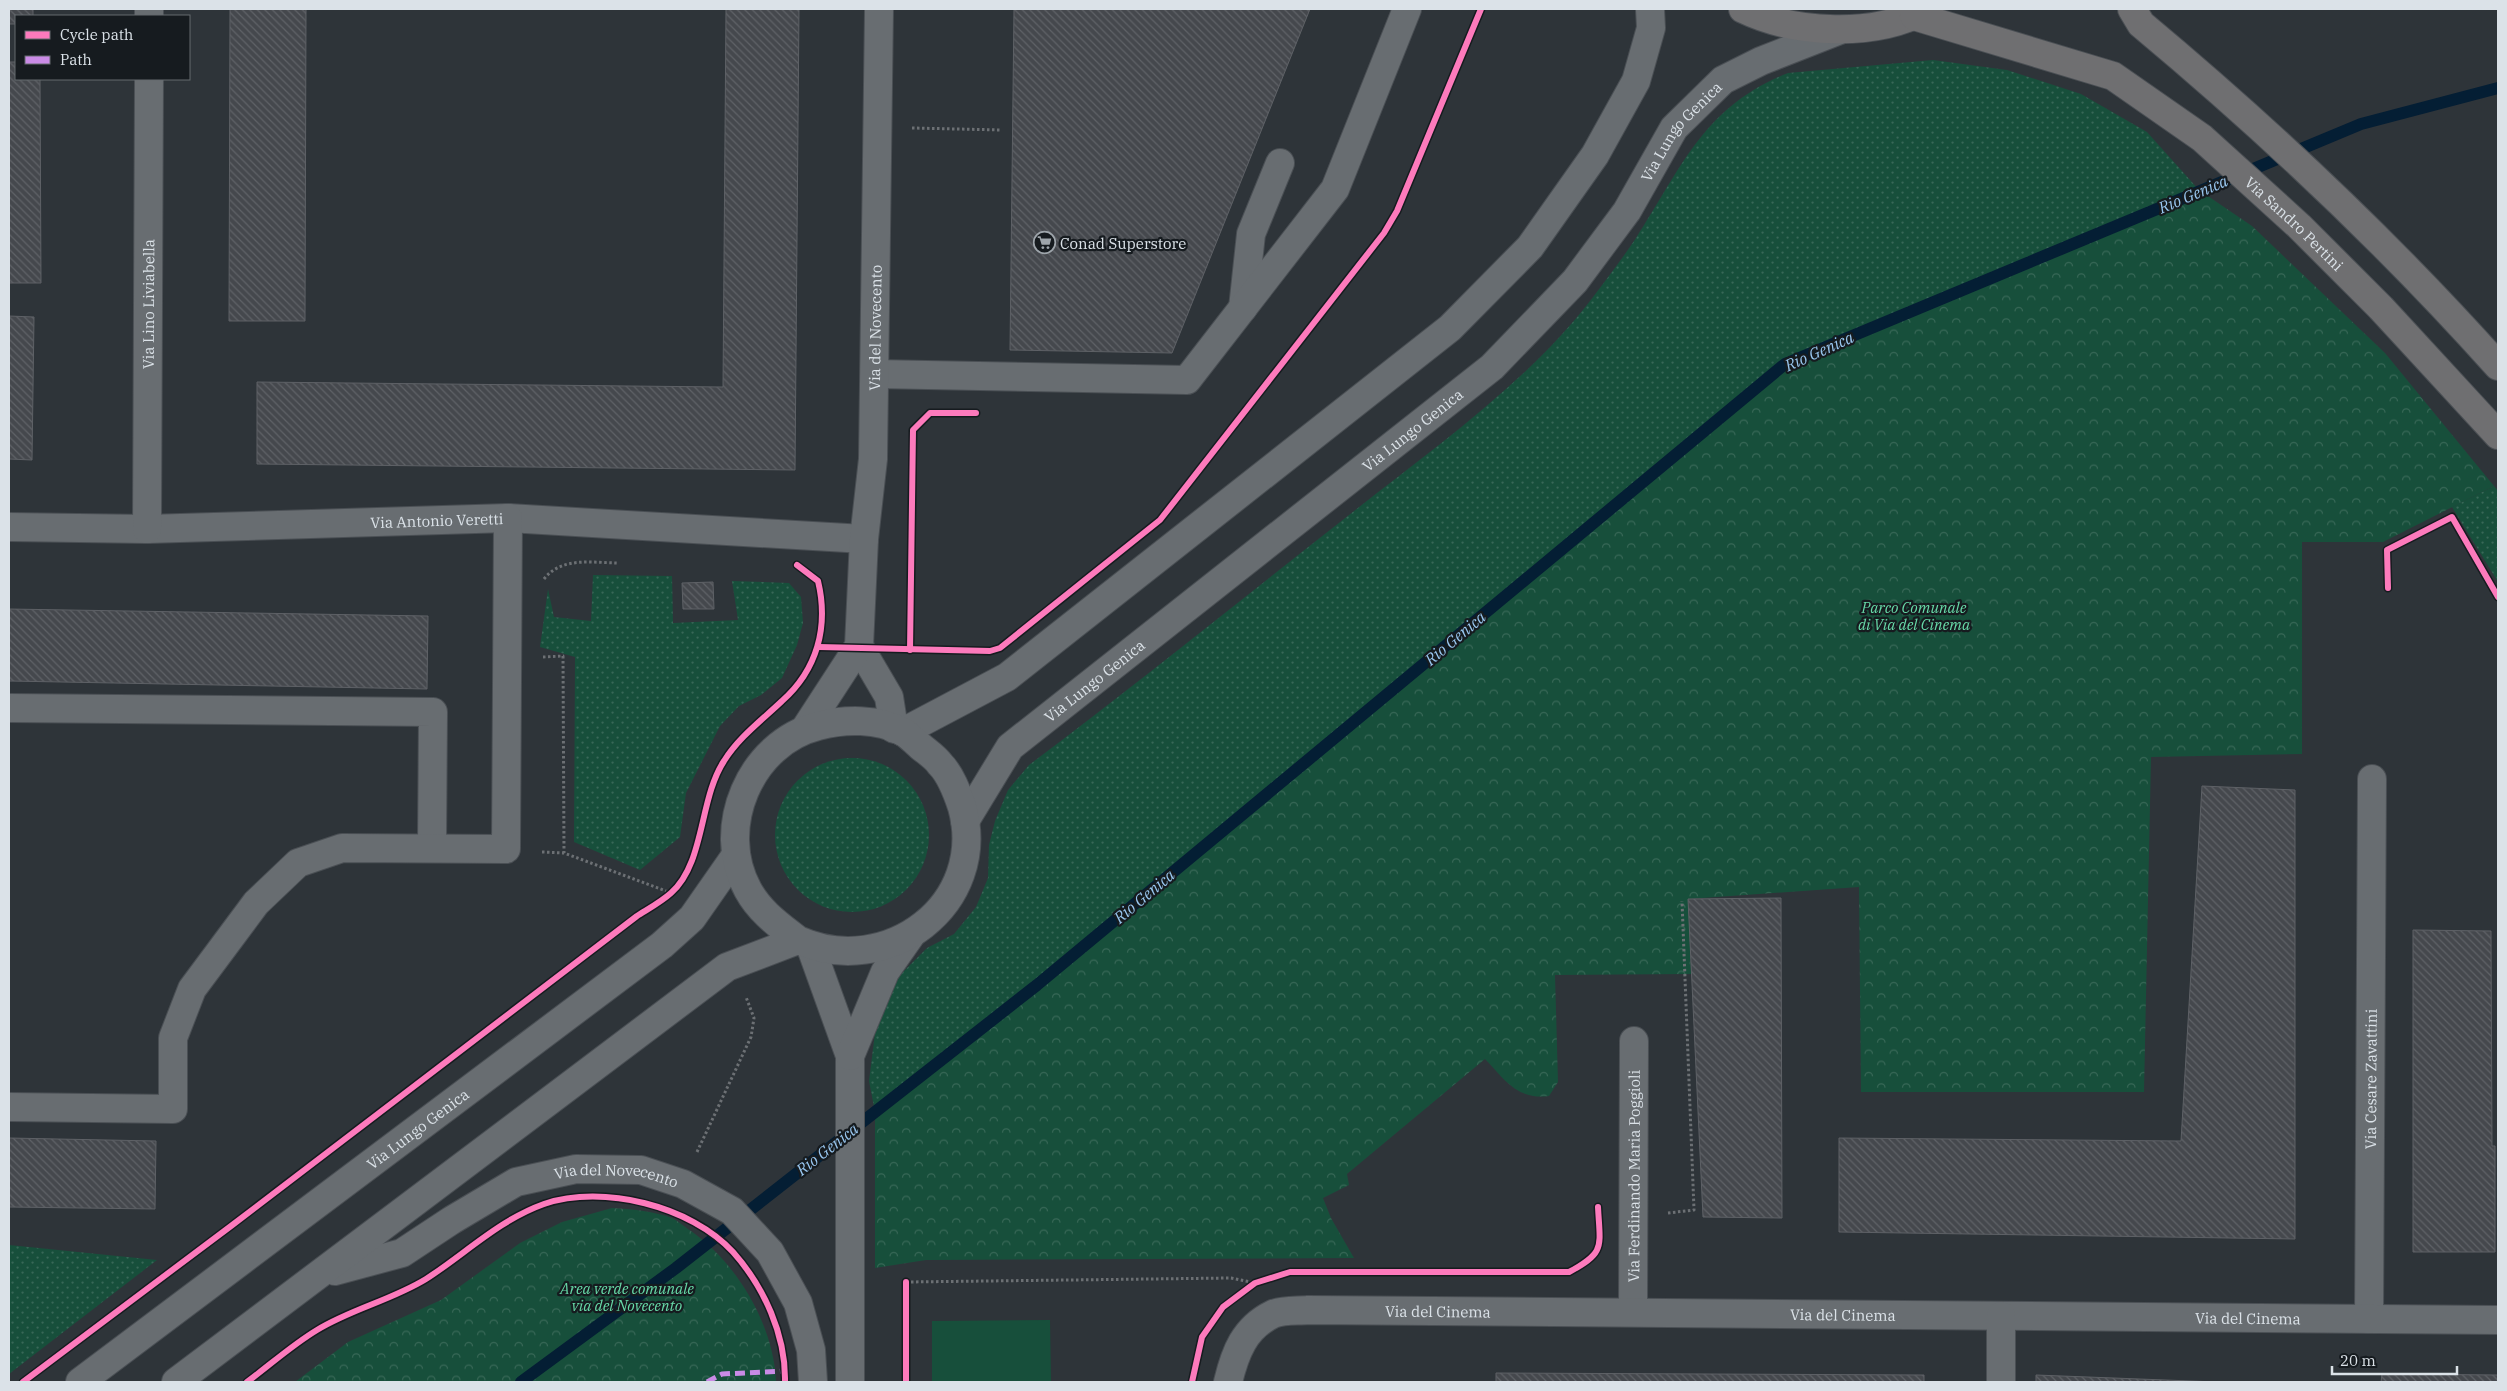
<svg xmlns="http://www.w3.org/2000/svg" width="2507" height="1391" font-family="'IBM Plex Serif',serif">
  <defs>
    <pattern id="grass-dots" width="8" height="8" patternUnits="userSpaceOnUse" patternTransform="scale(1.25)"><rect width="8" height="8" fill="#174f3b"/><path d="M2 2h.1M6 6h.1" fill="none" stroke="#386857" stroke-width="1.8" stroke-linecap="round"/></pattern>
    <pattern id="park-crowns" width="20" height="18" patternUnits="userSpaceOnUse" patternTransform="scale(1.25)"><rect width="20" height="18" fill="#174f3b"/><path d="M2 6a3 3 0 1 1 6 0M12 15a3 3 0 1 1 6 0" fill="none" stroke="#386857"/></pattern>
    <pattern id="building-back-hatch" width="6" height="6" patternUnits="userSpaceOnUse" patternTransform="scale(1.25)"><rect width="6" height="6" fill="#45484d"/><path d="M-1 5l2 2M0 0l6 6M5-1l2 2" fill="none" stroke="#5f6267"/></pattern>
  </defs>
  <rect width="100%" height="100%" fill="#2e3439"/>
  <g fill="url(#grass-dots)">
    <path d="M1933,60L2007,70L2081,94L2147,132L2199,190L1785,364L1037,985L875,1112L869,1081L875,1033L887,995L902,973L927,948L954,934L976,907L988,878L989,845L995,821L1008,790L1029,765C1137,684 1243,598 1349,515C1430,451 1528,382 1590,301C1606,280 1622,259 1636,238C1682,167 1703,107 1788,73Z"/>
    <polygon points="2494,486 2498,491 2498,582 2452,507"/>
    <polygon points="593,575 672,576 673,623 738,620 732,581 789,583 801,597 803,623 797,645 782,678 761,695 739,706 720,726 686,793 680,837 640,870 574,842 575,657 540,647 548,589 554,617 591,621"/>
    <circle cx="852" cy="835" r="77"/>
    <polygon points="9,1245 157,1260 9,1374"/>
  </g>
  <g fill="url(#park-crowns)">
    <path d="M2199,190L2252,226L2385,353L2494,486L2383,542H2302V754L2151,757L2144,1092H1861L1859,887L1688,899L1691,974L1555,975L1558,1082L1549,1096C1517,1100 1505,1080 1485,1059L1347,1174L1349,1185L1323,1198L1331,1218L1354,1258L926,1260L875,1268V1112L1037,985L1785,364Z"/>
    <path d="M612,1208C631,1209 653,1211 672,1218C678,1221 685,1227 691,1231C737,1263 774,1325 776,1382H295L348,1342L441,1300L520,1243L562,1222Z"/>
  </g>
  <polygon fill="#174f3b" points="1050,1320 1051,1382 932,1382 932,1321"/>
  <g fill="none" stroke-linecap="round" stroke-linejoin="round">
    <polyline stroke="#041e34" stroke-width="12" points="521,1382 676,1268 1037,985 1785,364 2361,124 2498,88"/>
  </g>
  <g fill="url(#building-back-hatch)" stroke="#5e6166">
    <polygon points="9,9 33,9 33,16 16,16 16,24 9,24"/>
    <polygon points="230,9 306,9 305,321 229,321"/>
    <polygon points="726,9 799,9 795,470 257,464 257,382 723,387"/>
    <polygon points="1014,9 1310,9 1172,353 1010,350"/>
    <polygon points="9,62 16,62 16,79 40,79 41,283 9,283"/>
    <polygon points="9,316 34,317 32,460 9,459"/>
    <polygon points="713,582 714,609 683,609 682,583"/>
    <polygon points="9,609 428,616 427,689 9,681"/>
    <polygon points="2202,786 2295,790 2295,1239 1839,1232 1839,1138 2181,1141"/>
    <polygon points="1781,898 1782,1218 1703,1217 1688,899"/>
    <polygon points="2413,930 2491,931 2492,1146 2495,1146 2495,1252 2413,1252"/>
    <polygon points="9,1138 156,1141 155,1209 9,1207"/>
    <polygon points="1496,1373 1924,1375 1924,1382 1496,1382"/>
    <polygon points="2382,1374 2498,1375 2498,1382 2381,1382"/>
    <polygon points="2036,1375 2217,1382 2036,1382"/>
  </g>
  <g fill="none" stroke-linecap="round" stroke-linejoin="round">
    <defs>
      <g id="minor">
        <polyline points="149,16 149,9"/>
        <polyline points="1243,308 1251,234 1280,163"/>
        <polyline points="875,374 1187,380 1335,189 1407,9"/>
        <path id="s1" d="M9,527L147,529L508,518L864,539"/>
        <path id="s2" d="M147,529L149,79"/>
        <polyline points="859,646 889,697 894,729"/>
        <polyline points="9,708 433,712 432,848"/>
        <path id="s3" d="M805,729L859,646L864,539L873,459L879,9"/>
        <polyline points="903,732 1007,677 1450,328 1530,247 1595,155 1636,81 1651,28 1650,9"/>
        <path id="s4" d="M965,821L1010,747L1492,367L1575,281L1627,211L1674,128L1723,80L1761,61L1840,30"/>
        <polyline points="810,945 850,1056 850,1382"/>
        <polyline points="850,1056 885,972 911,935"/>
        <polyline points="9,1107 173,1109 173,1038 192,989 256,903 298,863 342,848 506,849 508,518"/>
        <path id="s5" d="M335,1271L402,1253L452,1220L516,1182L576,1169L641,1170L683,1184L732,1211L770,1252L798,1303L811,1350L813,1382"/>
        <path id="s6" d="M1633,1312L1634,1041"/>
        <path id="s7" d="M2369,1319L2372,779"/>
        <path id="s8" d="M80,1382L662,945L692,918L736,855"/>
        <path d="M176,1382L727,967L798,940C887,980 989,904 962,807C957,792 951,775 940,764C935,757 927,752 920,746C915,742 909,735 903,732C878,718 844,719 818,726C750,743 714,828 748,890C760,912 779,925 798,940"/>
        <path id="s9" d="M1228,1382C1235,1353 1244,1328 1273,1314C1282,1310 1297,1311 1308,1310L2498,1320"/>
        <polyline points="2001,1382 2001,1316"/>
      </g>
      <g id="major">
        <path d="M1743,9C1795,34 1875,38 1927,9"/>
        <path d="M2132,9L2141,24C2268,130 2388,243 2498,366"/>
        <path id="s10" d="M1914,16L2113,76L2202,138L2299,226L2381,308L2498,435"/>
      </g>
    </defs>
    <use href="#minor" stroke="#4a4f54" stroke-width="30"/>
    <use href="#major" stroke="#4a4f54" stroke-width="30"/>
    <g stroke="#6c7074" stroke-width="3" stroke-dasharray="2.5 2.5" stroke-linecap="butt">
      <polyline points="912,128 1002,130"/>
      <path d="M544,579C562,556 594,563 619,563"/>
      <polyline points="543,657 563,656 564,853"/>
      <polyline points="542,852 564,853 666,891"/>
      <polyline points="697,1152 751,1037 754,1018 746,997"/>
      <polyline points="1668,1213 1694,1210 1682,901"/>
      <polyline points="906,1282 1231,1278 1255,1283"/>
    </g>
    <use href="#minor" stroke="#686d71" stroke-width="28"/>
    <use href="#major" stroke="#6f6f71" stroke-width="28"/>
    <polyline stroke="#ca8be6" stroke-width="5" stroke-dasharray="10 5" stroke-linecap="butt" points="707,1382 722,1374 785,1371"/>
    <defs>
      <g id="cycleway">
        <polyline points="2388,588 2387,550 2452,517 2498,597"/>
        <polyline points="819,647 990,651 1000,648 1160,520 1384,233 1397,211 1481,9"/>
        <polyline points="910,650 913,430 930,413 976,413"/>
        <polyline points="906,1282 906,1382"/>
        <path d="M23,1382L231,1226L637,916C648,909 661,902 671,893C705,863 699,799 724,761C739,737 762,720 782,701C817,670 829,627 818,581L797,565"/>
        <path d="M247,1382C270,1365 292,1345 317,1330C351,1309 392,1300 426,1279C465,1254 499,1220 544,1204C603,1184 691,1206 733,1252C764,1287 786,1335 785,1382"/>
        <path d="M1192,1382L1202,1337L1223,1307L1255,1283L1290,1272H1569C1606,1252 1600,1247 1598,1207"/>
      </g>
    </defs>
    <use href="#cycleway" stroke="#161b1f" stroke-width="9"/>
    <use href="#cycleway" stroke="#fd7abc" stroke-width="6"/>
  </g>
  <defs>
    <symbol id="supermarket-ring" viewBox="-11 -11 22 22"><circle r="9.5" fill="#161b1f" stroke="#9ea5ab" stroke-width="1.5"/><path d="M-6-5.5h2.5l.6 2H6L4.5 2H-2.5L-4.4-4H-6ZM-1.5 3.2a1.3 1.3 0 1 0 .1 0ZM3 3.2a1.3 1.3 0 1 0 .1 0Z" fill="#9ea5ab"/></symbol>
  </defs>
  <g fill-rule="evenodd">
    <use href="#supermarket-ring" x="1032" y="230" width="25" height="25"/>
  </g>
  <g text-anchor="middle" dominant-baseline="central" stroke-width="4.5" stroke-linejoin="round" paint-order="stroke">
    <g font-size="15" fill="#dbe2e8" stroke="#161b1f">
      <text stroke="none"><textPath href="#s4" startOffset="1004">Via Lungo Genica</textPath></text>
      <text stroke="none"><textPath href="#s10" startOffset="442">Via Sandro Pertini</textPath></text>
      <text stroke="none"><textPath href="#s2" startOffset="225">Via Lino Liviabella</textPath></text>
      <text stroke="none"><textPath href="#s3" startOffset="418">Via del Novecento</textPath></text>
      <text stroke="none"><textPath href="#s4" startOffset="599">Via Lungo Genica</textPath></text>
      <text stroke="none"><textPath href="#s1" startOffset="428">Via Antonio Veretti</textPath></text>
      <text stroke="none"><textPath href="#s4" startOffset="194">Via Lungo Genica</textPath></text>
      <text stroke="none"><textPath href="#s7" startOffset="240">Via Cesare Zavattini</textPath></text>
      <text stroke="none"><textPath href="#s8" startOffset="422">Via Lungo Genica</textPath></text>
      <text stroke="none"><textPath href="#s6" startOffset="136">Via Ferdinando Maria Poggioli</textPath></text>
      <text stroke="none"><textPath href="#s5" startOffset="306">Via del Novecento</textPath></text>
      <text stroke="none"><textPath href="#s9" startOffset="250">Via del Cinema</textPath></text>
      <text stroke="none"><textPath href="#s9" startOffset="655">Via del Cinema</textPath></text>
      <text stroke="none"><textPath href="#s9" startOffset="1060">Via del Cinema</textPath></text>
    </g>
    <g font-size="15" fill="#dbe2e8" stroke="#161b1f" text-anchor="start">
      <text x="1060" y="243">Conad Superstore</text>
    </g>
    <g font-size="15" font-style="italic" fill="#67daa8" stroke="#161b1f">
      <text x="1914" y="607">Parco Comunale<tspan x="1914" dy="17">di Via del Cinema</tspan></text>
      <text x="627" y="1288">Area verde comunale<tspan x="627" dy="17">via del Novecento</tspan></text>
    </g>
    <g font-size="16" font-style="italic" fill="#99c7f0" stroke="#161b1f">
      <text transform="translate(2193 194) rotate(-23)">Rio Genica</text>
      <text transform="translate(1819 351) rotate(-24)">Rio Genica</text>
      <text transform="translate(1455 638) rotate(-40)">Rio Genica</text>
      <text transform="translate(1144 896) rotate(-40)">Rio Genica</text>
      <text transform="translate(827 1149) rotate(-38)">Rio Genica</text>
    </g>
  </g>
  <rect width="2507" height="1391" fill="none" stroke="#dbe2e8" stroke-width="20"/>
  <rect x="15" y="15" width="175" height="65" fill="#161b1f" stroke="#656b6f"/>
  <rect x="25" y="31" width="25" height="8" fill="#fd7abc" stroke="#656b6f"/>
  <text x="60" y="40" font-size="15" fill="#dbe2e8">Cycle path</text>
  <rect x="25" y="56" width="25" height="8" fill="#ca8be6" stroke="#656b6f"/>
  <text x="60" y="65" font-size="15" fill="#dbe2e8">Path</text>
  <path d="M2332 1366v8h125v-8" fill="none" stroke="#dbe2e8" stroke-width="2.5"/>
  <text x="2340" y="1366" font-size="15" fill="#dbe2e8" stroke="#161b1f" stroke-width="4" paint-order="stroke">20 m</text>
</svg>
